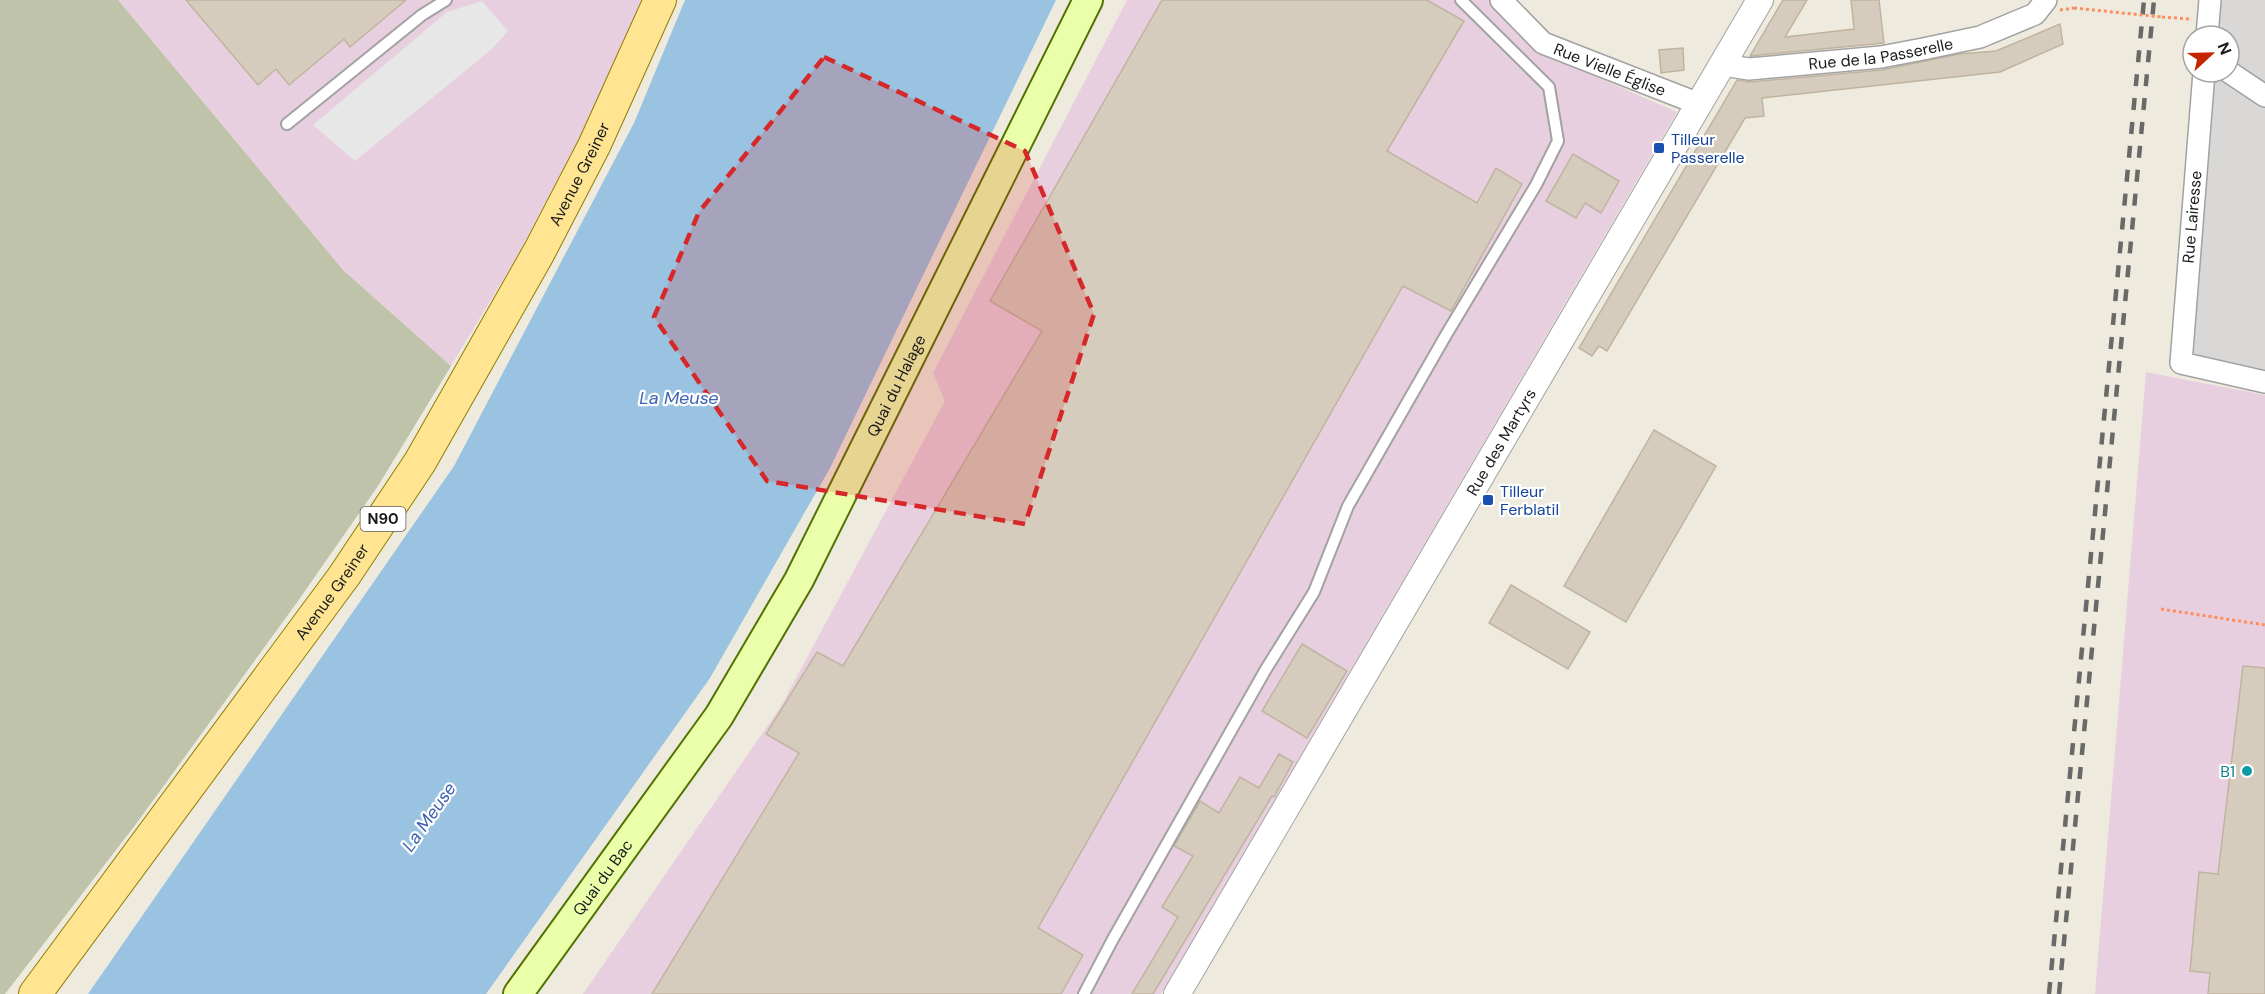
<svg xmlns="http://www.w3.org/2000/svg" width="2265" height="994" font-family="'DM Sans',sans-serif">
  <rect width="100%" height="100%" fill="#eeebde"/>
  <polygon fill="#d9d8d7" points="2214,0 2265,0 2265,393 2186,376 2209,72 2229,72 2229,36 2211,36"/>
  <g fill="#e8cfdf">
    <polygon points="118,0 642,0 613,73 516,258 451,366 343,270"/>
    <polygon points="1127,0 1491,0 1544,54 1677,112 1161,994 583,994 781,706 945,401 933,373"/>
    <polygon points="2146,372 2265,395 2265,994 2095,994"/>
  </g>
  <polygon fill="#bec3a9" points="0,0 118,0 343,270 451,366 378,486 298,601 136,824 5,994 0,994"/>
  <polygon fill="#e7e7e7" points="482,1 508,31 492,49 355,161 313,125 447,12"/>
  <polygon fill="#99c3e1" points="685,0 1056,0 830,468 710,678 486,994 88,994 454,466 634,123"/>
  <g fill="#d5ccbe" stroke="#c0b4a0" stroke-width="1.5">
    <polygon points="186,0 406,0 350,47 344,39 289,85 276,69 258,85"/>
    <polygon points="1162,0 1427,0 1464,21 1387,151 1477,203 1496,168 1522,184 1451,311 1403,286 1038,928 1083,955 1061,994 652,994 799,753 766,734 817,652 843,666 1042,331 990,301"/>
    <polygon points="1783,0 1807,0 1785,37 1854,29 1851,0 1879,0 1884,43 1750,56"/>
    <polygon points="2060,24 2063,44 2000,72 1762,98 1764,116 1745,118 1607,351 1599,346 1592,356 1579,348 1737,80 1750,82 1882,70 1959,54 1996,51"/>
    <polygon points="1683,48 1684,70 1661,73 1659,50"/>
    <polygon points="1573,154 1619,181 1601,213 1585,203 1576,218 1546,201"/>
    <polygon points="1654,430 1716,466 1626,622 1564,586"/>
    <polygon points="1511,585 1590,632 1568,669 1489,623"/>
    <polygon points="1302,644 1347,671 1307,738 1262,711"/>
    <polygon points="2243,666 2265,668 2265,994 2208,994 2210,973 2190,971 2199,872 2218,874"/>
    <polygon points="1279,754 1293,762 1274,797 1272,796 1153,994 1132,994 1178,917 1162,907 1193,856 1174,846 1200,801 1219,813 1240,777 1259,788"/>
  </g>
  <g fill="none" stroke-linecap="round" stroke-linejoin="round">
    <defs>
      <g id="service">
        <polyline points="287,124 422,15 446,0"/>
        <polyline points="1084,994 1113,939 1266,669 1314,592 1348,506 1446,335 1536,185 1558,141 1549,87 1461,0"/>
      </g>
      <g id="minor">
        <path id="s1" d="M1501,0L1543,43L1699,104"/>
        <polyline points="2207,36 2210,0"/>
        <path id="s2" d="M1723,65L1749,69L1881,57L1923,49L1980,37L2035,14L2046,0"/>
        <polyline points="2204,72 2181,363 2265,382"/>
        <polyline points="2229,72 2265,96"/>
      </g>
      <g id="tertiary">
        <path id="s3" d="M1177,994L1760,0"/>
      </g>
      <g id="secondary">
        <path id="s4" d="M518,994L719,716L799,580L1088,0"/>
      </g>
      <g id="primary">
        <path id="s5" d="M35,994L344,576L420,462L539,252L594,146L660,0"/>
      </g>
    </defs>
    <use href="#service" stroke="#a2a2a2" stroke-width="14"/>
    <use href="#minor" stroke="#a2a2a2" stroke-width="24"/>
    <use href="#tertiary" stroke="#a2a2a2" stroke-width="28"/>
    <use href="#secondary" stroke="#517300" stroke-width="32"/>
    <use href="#primary" stroke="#917c00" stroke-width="34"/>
    <g stroke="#ff8d5e" stroke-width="3" stroke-dasharray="3 3" stroke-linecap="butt">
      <polyline points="2060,10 2074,8"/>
      <polyline points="2162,17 2190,19"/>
      <polyline points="2161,609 2265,625"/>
    </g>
    <use href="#service" stroke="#fff" stroke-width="10"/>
    <use href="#minor" stroke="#fff" stroke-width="21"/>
    <use href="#tertiary" stroke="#fff" stroke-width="26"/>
    <use href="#secondary" stroke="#ebffab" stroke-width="28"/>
    <use href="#primary" stroke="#ffe492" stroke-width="32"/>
    <g stroke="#696969" stroke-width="4.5" stroke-dasharray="12 12" stroke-linecap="butt">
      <polyline points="2049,994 2144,0"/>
      <polyline points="2059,994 2154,0"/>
    </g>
    <polyline stroke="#ff8d5e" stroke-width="3" stroke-dasharray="3 3" stroke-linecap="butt" points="2074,8 2162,17"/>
  </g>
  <path fill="#d62828" fill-opacity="0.2" stroke="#d62828" stroke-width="4.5" stroke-dasharray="12 8" stroke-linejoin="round" d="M824,57L1025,151L1094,314L1025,524L767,481L654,317L699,212Z"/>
  <g fill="#1a4fb4" stroke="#fff" stroke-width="2">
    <rect x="1653" y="142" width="12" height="12" rx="3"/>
    <rect x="1482" y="494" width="12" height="12" rx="3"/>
  </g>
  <circle fill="#0f9aa8" stroke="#fff" stroke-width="2" cx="2247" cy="771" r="6"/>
  <g text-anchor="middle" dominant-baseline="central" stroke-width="4.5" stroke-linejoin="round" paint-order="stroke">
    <rect fill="#fff" stroke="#5f5f5f" stroke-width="1.5" x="360.5" y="507" width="45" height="24" rx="4.5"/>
    <g font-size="15" font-weight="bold" fill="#1b1b1b">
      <text x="383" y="519">N90</text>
    </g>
    <g font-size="16" fill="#1b1b1b" stroke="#fff">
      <text stroke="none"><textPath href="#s2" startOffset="159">Rue de la Passerelle</textPath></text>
      <text stroke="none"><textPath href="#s1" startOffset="132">Rue Vielle Église</textPath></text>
      <text stroke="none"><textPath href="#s5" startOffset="986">Avenue Greiner</textPath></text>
      <text transform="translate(2192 217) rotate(-85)">Rue Lairesse</text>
      <text stroke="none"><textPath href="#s4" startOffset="718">Quai du Halage</textPath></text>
      <text stroke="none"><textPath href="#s3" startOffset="640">Rue des Martyrs</textPath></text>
      <text stroke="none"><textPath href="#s5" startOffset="500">Avenue Greiner</textPath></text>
      <text stroke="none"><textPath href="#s4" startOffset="144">Quai du Bac</textPath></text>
    </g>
    <g font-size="16" fill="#164399" stroke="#fff" text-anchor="start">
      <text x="1671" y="139">Tilleur<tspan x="1671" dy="18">Passerelle</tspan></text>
      <text x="1500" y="491">Tilleur<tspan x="1500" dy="18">Ferblatil</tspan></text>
    </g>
    <g font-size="16" fill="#0d838f" stroke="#fff" text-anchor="end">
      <text x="2235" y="771">B1</text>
    </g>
    <g font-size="18" font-style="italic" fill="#3f63b2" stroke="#fff">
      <text x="679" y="398">La Meuse</text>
      <text transform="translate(429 817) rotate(-55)">La Meuse</text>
    </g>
  </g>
  <g transform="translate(2211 54) rotate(68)"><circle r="28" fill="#ffffff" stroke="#a4a4a4" stroke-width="1.5"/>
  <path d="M0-4.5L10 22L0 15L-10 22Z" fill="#c52500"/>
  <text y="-9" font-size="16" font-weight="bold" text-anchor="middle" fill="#1b1b1b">N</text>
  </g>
</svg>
